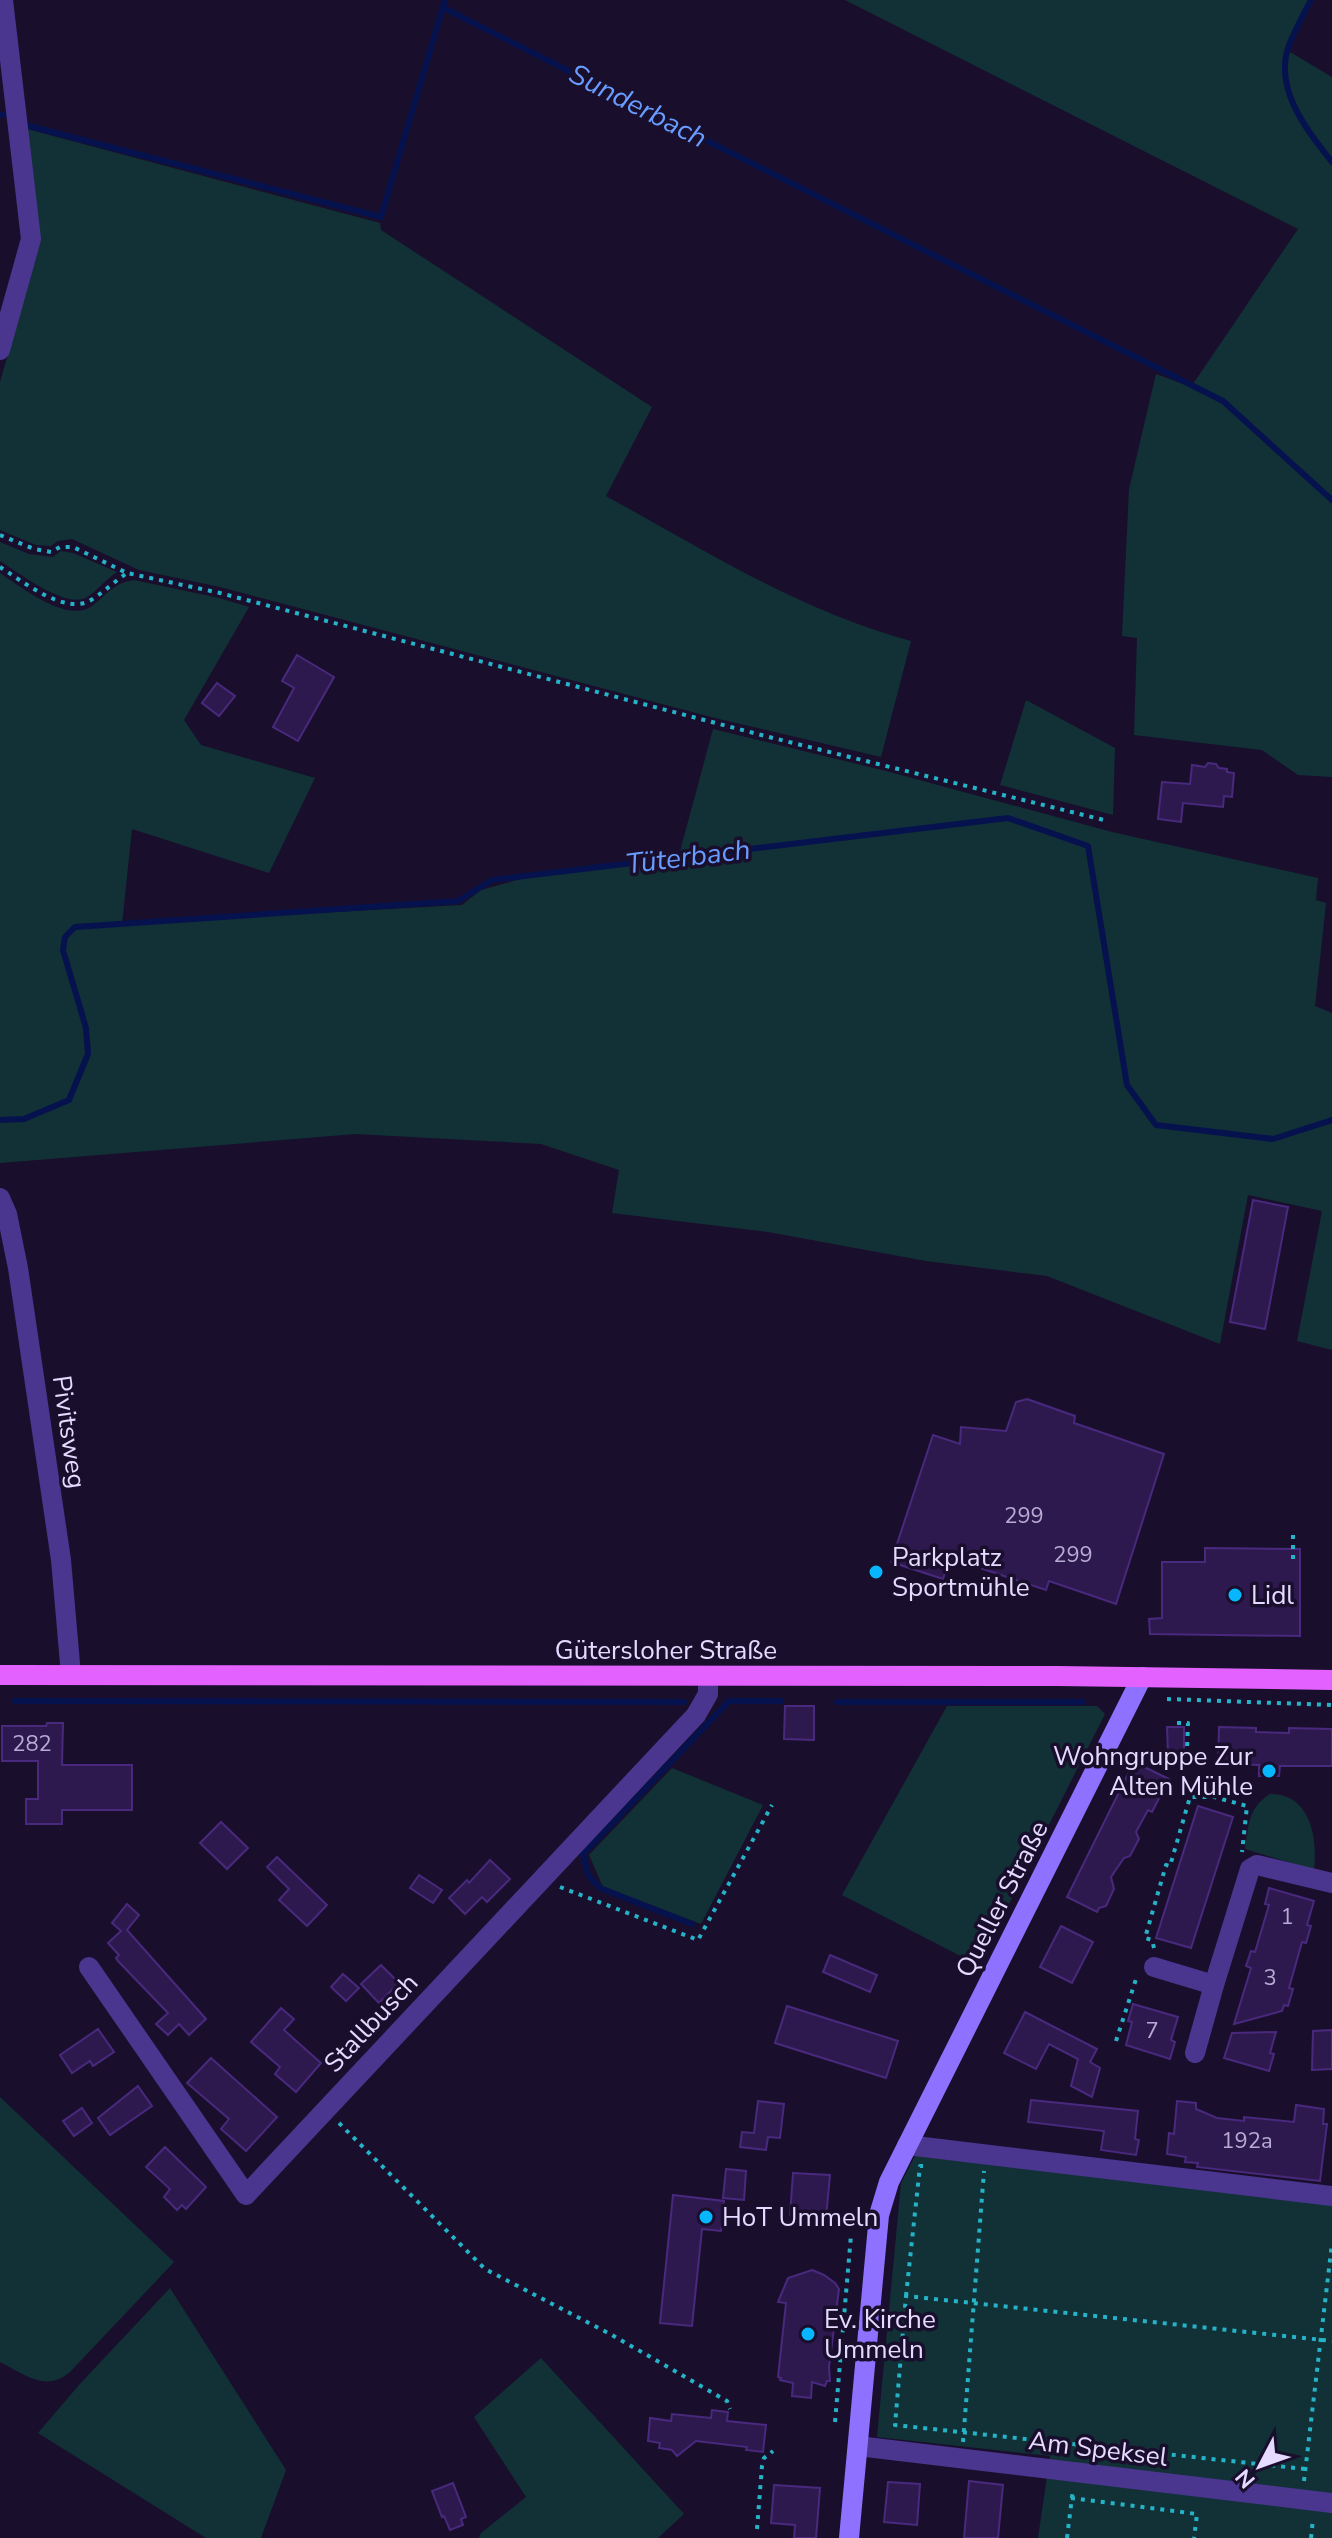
<svg xmlns="http://www.w3.org/2000/svg" width="1332" height="2538" font-family="'Nunito Sans',sans-serif">
  <rect width="100%" height="100%" fill="#190f2c"/>
  <g fill="#113137">
    <polygon points="845,0 1313,0 1285,49 1332,77 1332,777 1298,775 1262,750 1134,735 1137,638 1122,636 1129,489 1156,374 1191,387 1298,229"/>
    <path d="M27,129L380,223L381,230L652,407L606,496C704,550 802,612 911,641L881,757L715,718L220,587L139,570L72,539L58,541L51,546L36,545L0,530V382L40,242Z"/>
    <path d="M0,542L29,554L53,557L61,551L73,553L117,572C106,579 98,590 87,597C67,610 19,573 0,561Z"/>
    <path d="M0,573C21,587 67,624 92,606C108,594 113,583 134,580L219,598L249,607L184,720L201,745L315,778L269,873L132,829L122,924L462,905L481,890L531,876L679,855L713,729L886,771L1112,832L1318,878L1316,900L1326,903L1315,1006L1332,1013V1350L1297,1341L1322,1211L1248,1195L1220,1344L1047,1276L926,1261L768,1232L612,1213L619,1170L541,1144L356,1134L0,1163Z"/>
    <polygon points="1026,700 1115,748 1113,815 1000,785"/>
    <polygon points="947,1706 1097,1706 1105,1714 978,1965 842,1895"/>
    <polygon points="672,1768 763,1805 701,1924 603,1887 589,1855"/>
    <path d="M1270,1794C1310,1793 1318,1838 1314,1870L1245,1849C1249,1825 1247,1809 1270,1794Z"/>
    <path d="M0,2097L174,2262L70,2372C45,2393 25,2374 0,2362Z"/>
    <polygon points="917,2152 1332,2205 1332,2538 1038,2538 1050,2456 877,2437 901,2183"/>
    <polygon points="170,2288 286,2470 261,2538 206,2538 38,2433 79,2385"/>
    <polygon points="541,2358 684,2514 658,2538 479,2538 481,2533 526,2497 474,2417"/>
  </g>
  <g fill="none" stroke-linecap="round" stroke-linejoin="round">
    <g stroke="#06124e" stroke-width="6">
      <path d="M1311,0C1303,15 1295,30 1289,45C1273,89 1307,130 1332,162"/>
      <polyline points="442,7 1223,401 1332,500"/>
      <polyline points="0,115 4,115"/>
      <polyline points="29,126 381,217 445,0"/>
      <polyline points="0,1120 24,1119 69,1100 88,1054 86,1028 63,950 65,937 75,927 458,901 492,880 1008,818 1088,846 1127,1085 1156,1125 1273,1139 1332,1120"/>
      <polyline points="15,1701 684,1702"/>
      <polyline points="837,1702 1083,1702"/>
      <polyline points="692,1924 600,1888 588,1875 583,1854 729,1701 781,1701"/>
    </g>
  </g>
  <g fill="#2e194f" stroke="#49297d" stroke-width="2">
    <polygon points="297,655 334,677 298,741 273,727 294,688 282,681"/>
    <polygon points="217,683 235,696 219,716 202,703"/>
    <polygon points="1208,763 1216,764 1219,768 1227,769 1227,772 1234,773 1232,797 1224,796 1223,807 1183,803 1181,822 1158,819 1162,782 1190,784 1192,765 1205,767"/>
    <polygon points="1253,1200 1288,1207 1265,1329 1230,1322"/>
    <polygon points="1027,1399 1075,1416 1074,1423 1164,1454 1116,1604 1049,1581 1046,1590 950,1558 943,1579 891,1562 933,1435 960,1444 961,1427 1006,1431 1016,1402"/>
    <polygon points="1205,1548 1300,1549 1300,1636 1150,1634 1149,1619 1162,1618 1162,1562 1205,1562"/>
    <polygon points="785,1706 814,1706 814,1740 784,1739"/>
    <polygon points="47,1723 63,1723 62,1765 132,1765 132,1810 62,1810 62,1824 26,1824 26,1799 38,1799 38,1761 2,1761 2,1726 46,1726"/>
    <polygon points="1167,1727 1184,1727 1184,1754 1168,1754"/>
    <polygon points="1219,1727 1256,1728 1256,1732 1289,1733 1289,1728 1332,1729 1332,1766 1280,1766 1279,1776 1259,1776 1259,1765 1218,1764"/>
    <polygon points="1134,1762 1169,1779 1152,1812 1148,1810 1136,1832 1139,1839 1130,1856 1124,1858 1111,1877 1114,1889 1106,1906 1099,1908 1097,1912 1067,1897"/>
    <polygon points="1198,1806 1233,1817 1191,1948 1156,1938"/>
    <polygon points="221,1822 248,1848 227,1869 200,1843"/>
    <polygon points="277,1857 327,1905 307,1926 279,1900 289,1889 267,1867"/>
    <polygon points="490,1860 510,1879 487,1902 482,1897 465,1914 449,1898 467,1880 469,1883"/>
    <polygon points="419,1875 442,1890 433,1903 410,1888"/>
    <polygon points="1269,1888 1314,1901 1307,1925 1311,1926 1306,1943 1302,1942 1289,1988 1293,1989 1288,2006 1284,2005 1282,2011 1234,2024 1251,1968 1246,1966 1251,1951 1255,1952 1269,1905 1265,1904"/>
    <polygon points="127,1904 139,1915 127,1930 206,2019 189,2035 179,2024 168,2035 156,2024 168,2013 118,1961 116,1958 119,1955 108,1943 121,1931 112,1923"/>
    <polygon points="1061,1926 1093,1942 1072,1983 1040,1967"/>
    <polygon points="830,1955 877,1975 870,1992 823,1972"/>
    <polygon points="381,1965 399,1983 379,2003 361,1984"/>
    <polygon points="343,1974 359,1988 346,2001 331,1987"/>
    <polygon points="1133,2004 1178,2017 1171,2040 1175,2042 1170,2059 1126,2045 1132,2022 1128,2021"/>
    <polygon points="787,2006 898,2041 886,2078 775,2043"/>
    <polygon points="281,2008 294,2019 284,2030 321,2063 296,2092 275,2074 280,2067 251,2042"/>
    <polygon points="1025,2012 1097,2049 1090,2062 1100,2068 1092,2097 1071,2086 1078,2059 1049,2044 1036,2069 1004,2053"/>
    <polygon points="98,2029 114,2052 93,2066 90,2061 72,2073 60,2055"/>
    <polygon points="1332,2030 1332,2069 1312,2070 1313,2031"/>
    <polygon points="1276,2032 1270,2053 1274,2054 1269,2071 1224,2058 1232,2033"/>
    <polygon points="211,2058 277,2117 246,2151 221,2129 229,2119 187,2083"/>
    <polygon points="138,2086 152,2106 110,2135 98,2118"/>
    <polygon points="1031,2100 1138,2111 1135,2139 1139,2140 1136,2155 1101,2150 1104,2131 1028,2122"/>
    <polygon points="758,2101 784,2104 780,2138 768,2137 766,2150 740,2147 742,2132 754,2133"/>
    <polygon points="1177,2101 1196,2103 1196,2109 1217,2118 1244,2121 1244,2117 1294,2122 1296,2105 1324,2109 1323,2124 1327,2124 1320,2181 1197,2167 1198,2163 1185,2162 1186,2157 1167,2154 1169,2133 1174,2134"/>
    <polygon points="82,2108 92,2123 74,2136 63,2121"/>
    <polygon points="165,2147 206,2187 186,2209 182,2205 177,2210 164,2197 170,2189 146,2167"/>
    <polygon points="726,2169 746,2171 744,2200 723,2198"/>
    <polygon points="793,2173 830,2175 826,2218 790,2215"/>
    <polygon points="673,2195 724,2201 721,2231 702,2229 692,2326 660,2323"/>
    <polygon points="812,2270 824,2275 835,2283 839,2289 829,2367 830,2381 827,2381 825,2386 812,2382 811,2398 792,2396 793,2383 780,2380 781,2378 778,2377 786,2303 778,2302 788,2278"/>
    <polygon points="712,2410 728,2412 727,2421 766,2425 763,2452 746,2450 747,2447 696,2441 677,2456 672,2450 659,2448 660,2443 648,2441 650,2418 671,2421 672,2414 711,2418"/>
    <polygon points="969,2481 1003,2485 998,2538 964,2538"/>
    <polygon points="888,2482 920,2484 917,2525 884,2522"/>
    <polygon points="453,2483 466,2517 461,2519 463,2525 450,2530 444,2516 442,2517 432,2491"/>
    <polygon points="774,2485 820,2488 816,2538 794,2538 795,2525 771,2523"/>
  </g>
  <g fill="none" stroke-linecap="round" stroke-linejoin="round">
    <g stroke="#25b3c8" stroke-width="4" stroke-dasharray="4 6" stroke-linecap="butt">
      <polyline points="0,535 34,549 51,552 60,547 73,547 127,573 220,593 769,737 1108,821"/>
      <path d="M0,567C22,581 66,616 91,600C104,592 115,581 127,573"/>
      <polyline points="1293,1559 1293,1531"/>
      <polyline points="1167,1699 1332,1705"/>
      <polyline points="1177,1723 1188,1723 1187,1750"/>
      <polyline points="560,1887 698,1940 772,1805"/>
      <polyline points="1154,1948 1152,1940 1145,1938 1166,1865 1170,1866 1190,1797 1214,1797 1247,1806 1242,1852"/>
      <polyline points="1116,2041 1137,1976"/>
      <polyline points="339,2123 485,2269 612,2335 727,2401 730,2409"/>
      <polyline points="906,2296 920,2166 923,2166"/>
      <polyline points="835,2422 851,2235"/>
      <polyline points="963,2442 984,2171"/>
      <polyline points="1305,2469 895,2425 906,2296 1332,2341"/>
      <polyline points="1304,2481 1332,2243"/>
      <polyline points="1071,2498 1197,2514 1194,2538"/>
      <polyline points="757,2529 762,2466 764,2458 773,2451"/>
      <polyline points="1067,2538 1073,2489"/>
      <polyline points="1311,2538 1313,2519"/>
    </g>
    <g stroke="#4a358f" stroke-width="20">
      <polyline points="0,350 31,239 3,0"/>
      <polyline points="0,1198 7,1214 18,1268 61,1560 71,1675"/>
      <polyline points="89,1967 246,2195 696,1715 708,1694 708,1677"/>
      <polyline points="1154,1967 1214,1985"/>
      <polyline points="1195,2053 1214,1985 1250,1869 1257,1865 1332,1883"/>
      <polyline points="907,2145 1332,2196"/>
      <polyline points="858,2446 1332,2503"/>
    </g>
    <polyline stroke="#8f71ff" stroke-width="20" points="849,2538 879,2215 889,2182 1142,1677"/>
    <polyline stroke="#e261ff" stroke-width="20" points="0,1675 1058,1676 1332,1680"/>
  </g>
  <g fill="#06b7ff" stroke="#190f2c" stroke-width="3">
    <circle cx="876" cy="1572" r="8"/>
    <circle cx="1235" cy="1595" r="8"/>
    <circle cx="1269" cy="1771" r="8"/>
    <circle cx="706" cy="2217" r="8"/>
    <circle cx="808" cy="2334" r="8"/>
  </g>
  <g text-anchor="middle" dominant-baseline="central" stroke-width="7" stroke-linejoin="round" paint-order="stroke">
    <g font-size="22" fill="#b7aad3">
      <text x="1024" y="1516">299</text>
      <text x="1073" y="1555">299</text>
      <text x="32" y="1744">282</text>
      <text x="1287" y="1917">1</text>
      <text x="1270" y="1978">3</text>
      <text x="1152" y="2031">7</text>
      <text x="1247" y="2141">192a</text>
    </g>
    <g font-size="26" fill="#e5daff" stroke="#190f2c">
      <text transform="translate(69 1432) rotate(82)">Pivitsweg</text>
      <text x="666" y="1650">Gütersloher Straße</text>
      <text transform="translate(1002 1899) rotate(-63)">Queller Straße</text>
      <text transform="translate(371 2023) rotate(-47)">Stallbusch</text>
      <text transform="translate(1098 2449) rotate(7)">Am Speksel</text>
    </g>
    <g font-size="26" fill="#e5daff" stroke="#190f2c" text-anchor="start">
      <text x="892" y="1557">Parkplatz<tspan x="892" dy="30">Sportmühle</tspan></text>
      <text x="1251" y="1595">Lidl</text>
      <text x="1253" y="1756" text-anchor="end">Wohngruppe Zur<tspan x="1253" dy="30">Alten Mühle</tspan></text>
      <text x="722" y="2217">HoT Ummeln</text>
      <text x="824" y="2319">Ev. Kirche<tspan x="824" dy="30">Ummeln</tspan></text>
    </g>
    <g font-size="28" font-style="italic" fill="#689cff" stroke="#190f2c">
      <text transform="translate(638 106) rotate(27)">Sunderbach</text>
      <text transform="translate(688 857) rotate(-7)">Tüterbach</text>
    </g>
  </g>
  <g transform="translate(1260 2466) rotate(229)" stroke="#190f2c" stroke-width="6" paint-order="stroke">
  <path d="M0-6L14 30L0 20L-14 30Z" fill="#e5daff"/>
  <text y="-12" font-size="22" font-weight="bold" text-anchor="middle" fill="#e5daff">N</text>
  </g>
</svg>
